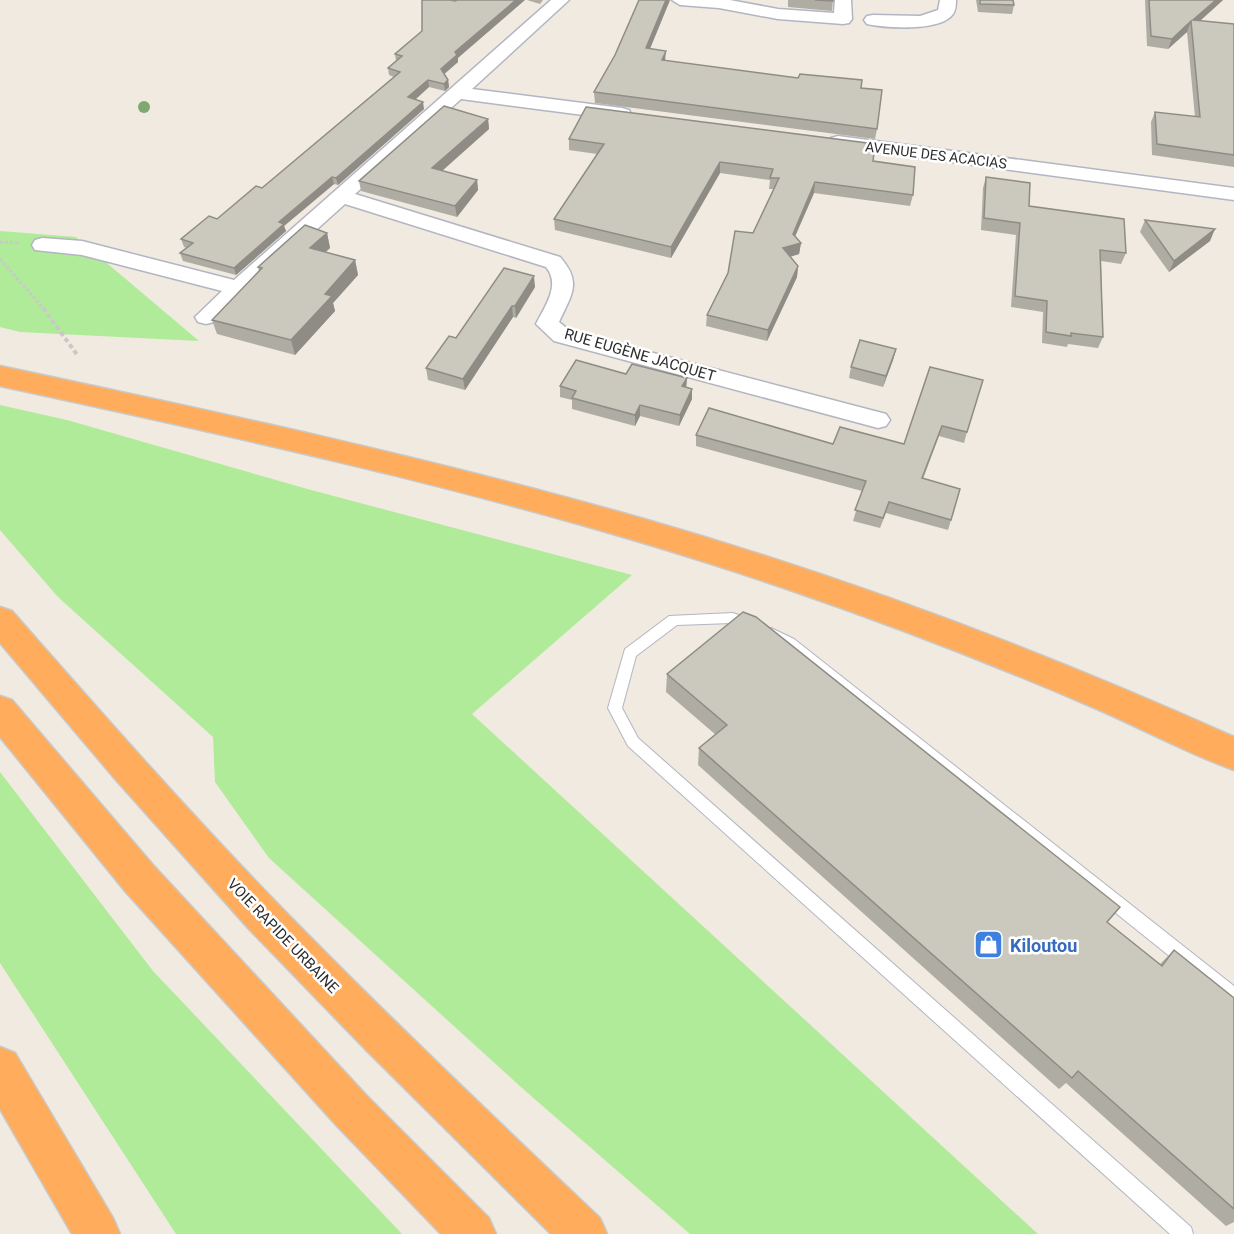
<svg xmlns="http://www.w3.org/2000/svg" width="1234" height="1234" font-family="Roboto,sans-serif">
  <rect width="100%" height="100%" fill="#f0eae0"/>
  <g fill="#afeb98">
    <polygon points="0,231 76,237 199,341 20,332 0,327"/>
    <polygon points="0,405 67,420 311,490 632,575 472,714 1038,1234 690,1234 522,1088 269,858 215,782 213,737 58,597 0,530"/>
    <polygon points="0,772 153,971 402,1234 176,1234 0,963"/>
  </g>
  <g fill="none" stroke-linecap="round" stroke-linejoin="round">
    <defs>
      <g id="lane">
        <polygon points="733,613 756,621 758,625 756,629 751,631 732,623 677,625 636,656 622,708 638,738 1191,1227 1193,1234 1170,1234 628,746 608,708 625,649 669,616"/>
        <polygon points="771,628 794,639 1234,986 1234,1005 1228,1003 784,647 766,638 764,634 766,630"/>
      </g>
      <g id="street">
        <path d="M551,0H569L472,89L622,108L629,110L631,114L629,118L622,120L461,99L355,194L560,257C583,283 571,295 559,322L570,331L886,414L890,420L886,426L878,428L554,341L536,324C545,306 561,285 546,267L345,204L214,322L206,324L198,322L195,317L222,291L82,255L35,250L32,245L35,240L42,238L82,241L234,280Z"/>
        <polygon points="672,0 730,0 778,9 834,13 835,0 851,0 852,19 849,23 843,24 778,19 719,8 680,5"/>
        <path d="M940,0H956C956,4 956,10 953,14C941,32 885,28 867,24L864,20L867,16L873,15L920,16L938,10Z"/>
        <polygon points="838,136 1234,188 1234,200 831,146 828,142 831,138"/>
      </g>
      <g id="highway">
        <path d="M0,366C216,412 432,458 644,519C846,577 1043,651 1234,737V770C1187,753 1143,729 1097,709C995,665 892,625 787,589C530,501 265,443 0,386Z"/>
        <path d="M0,607L12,611C98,709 185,808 276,902C381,1010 490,1114 600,1218L607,1234H551L367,1051L248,928L116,780L0,643Z"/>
        <polygon points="0,696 12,700 153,865 367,1096 489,1218 496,1234 441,1234 337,1126 125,891 0,737"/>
        <polygon points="0,1047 15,1053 113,1218 120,1234 72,1234 0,1109"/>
      </g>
    </defs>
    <use href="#lane" stroke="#b3b5c2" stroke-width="2"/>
    <use href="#street" stroke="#b3b5c2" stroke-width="3"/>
    <use href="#highway" stroke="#c9c9c9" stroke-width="3"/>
    <g stroke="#c9c9c9" stroke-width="3" stroke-dasharray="3 2" stroke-linecap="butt">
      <polyline points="0,242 18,243"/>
      <polyline points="0,259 44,309"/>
    </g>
    <polyline stroke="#c9c9c9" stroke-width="4" stroke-dasharray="4.5 3" stroke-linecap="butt" points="43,308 78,356"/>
    <use href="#lane" fill="#fff" fill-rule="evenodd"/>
    <use href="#street" fill="#fff" fill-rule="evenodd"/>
    <use href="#highway" fill="#ffad5c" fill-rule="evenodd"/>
  </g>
  <circle fill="#7fa970" cx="144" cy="107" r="6"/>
  <g fill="#afaca3">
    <polygon points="527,0 543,0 540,4"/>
    <polygon points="670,0 650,49 665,61 861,88 877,129 875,139 595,103 594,92"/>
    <polygon points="788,0 833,0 832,11 788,7"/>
    <polygon points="976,0 1013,0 1014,5 1012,14 978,12"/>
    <polygon points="1145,0 1223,0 1200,21 1234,24 1234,167 1152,155 1151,122 1155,112 1195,117 1187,32 1168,49 1147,46"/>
    <polygon points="395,54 458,58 458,62 444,74 448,80 449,87 445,91 429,87 415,100 424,109 338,185 334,184 284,226 286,231 236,275 183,261 180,253 187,248 184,247 181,239 217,219 262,188 394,77 389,75 388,68 396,61"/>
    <polygon points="488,119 489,129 442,171 477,180 478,190 457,217 361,191 359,181"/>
    <polygon points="569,139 873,161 913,195 910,206 814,193 795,237 801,243 799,254 790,257 798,266 797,277 767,341 706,326 707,315 753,233 774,189 769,189 770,180 720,173 671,258 555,230 554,219 597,154 569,150"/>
    <polygon points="986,177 1029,206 1126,253 1121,264 1101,261 1103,337 1098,348 1068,344 1067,347 1042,343 1043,312 1011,307 1016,235 981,230 983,188"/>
    <polygon points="1145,220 1210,241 1169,272 1140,232"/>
    <polygon points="327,233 330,248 325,252 355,260 358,275 333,303 335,311 295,355 217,334 212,320 259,271 258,267"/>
    <polygon points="535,287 516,318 513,317 465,390 428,380 426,368 456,338"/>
    <polygon points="896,349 893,360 883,387 849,378 851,367"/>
    <polygon points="930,367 967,432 964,443 939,436 923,479 951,520 948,530 886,513 880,528 853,521 862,491 696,446 696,435 833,444 904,444"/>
    <polygon points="626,374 687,378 686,387 692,389 692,399 679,426 640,416 635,426 572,409 572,400 560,397 560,386"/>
    <polygon points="667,674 1107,922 1160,964 1174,950 1234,998 1234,1222 1226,1226 1066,1083 1059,1089 698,765 699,748 716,735 666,692"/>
  </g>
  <g fill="#8e8c85">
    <polygon points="516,0 525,0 458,58 458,62 442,76 441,69 455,52"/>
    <polygon points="666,0 670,0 646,58 646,48"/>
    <polygon points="1216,0 1223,0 1192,28 1193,20"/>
    <polygon points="1191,21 1187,32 1168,49 1172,39"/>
    <polygon points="666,51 665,61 662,60"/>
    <polygon points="428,80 429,87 409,105 408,97"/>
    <polygon points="448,80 449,87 445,91 444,84"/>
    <polygon points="423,102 424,109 338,185 336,178"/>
    <polygon points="488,119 489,129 434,178 432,168"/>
    <polygon points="720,162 720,173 671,258 671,247"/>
    <polygon points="332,177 334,184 284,226 286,231 236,275 234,268 279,222"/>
    <polygon points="477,180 478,190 457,217 455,206"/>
    <polygon points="815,182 814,193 791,245 793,234"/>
    <polygon points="1215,229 1210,241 1169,272 1174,261"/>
    <polygon points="327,233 330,248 314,263 310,248"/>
    <polygon points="801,243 799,254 782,259 783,248"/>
    <polygon points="355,260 358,275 333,303 335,311 295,355 291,340 325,294"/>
    <polygon points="798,266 797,277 767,341 768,330"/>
    <polygon points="534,276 535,287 516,318 515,306"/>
    <polygon points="512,306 513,317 465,390 463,379"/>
    <polygon points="896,349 893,360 883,387 886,376"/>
    <polygon points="687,378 686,389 682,386"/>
    <polygon points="692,389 692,399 679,426 680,415"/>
    <polygon points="640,405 640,416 635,426 635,415"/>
  </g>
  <g fill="#cbc8be" stroke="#8e8c85" stroke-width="1.5">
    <polygon points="422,0 451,0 455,1 457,0 516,0 455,52 457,55 441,69 448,80 444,84 428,80 408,97 423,102 336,178 332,177 279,222 284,224 234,268 180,253 193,243 181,239 209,216 217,219 256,186 262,188 400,72 388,68 402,56 395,54 422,31"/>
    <polygon points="639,0 666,0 646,48 666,51 662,60 798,78 800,74 862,80 861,88 882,90 877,129 594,92 615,55"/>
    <polygon points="815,0 833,0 833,1"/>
    <polygon points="980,0 1013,0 1014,5 980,4"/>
    <polygon points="1149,0 1216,0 1193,20 1234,24 1234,155 1157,144 1155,112 1200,117 1191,21 1172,39 1151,36"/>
    <polygon points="444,106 488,119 432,168 477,180 455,206 359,181"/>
    <polygon points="586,107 875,144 873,161 915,167 913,195 815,182 793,234 801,243 783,248 798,266 768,330 707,315 728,273 735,231 753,233 779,178 770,178 773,169 720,162 671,247 554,219 604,144 569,139"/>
    <polygon points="986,177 1030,183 1029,206 1124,219 1126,253 1100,250 1103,337 1071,333 1071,336 1046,332 1047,301 1015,296 1020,223 984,218"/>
    <polygon points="1145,220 1215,229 1174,261"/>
    <polygon points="305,225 327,233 310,248 355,260 325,294 332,296 291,340 212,320 262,268 258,267"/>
    <polygon points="504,268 534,276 515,306 512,306 463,379 426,368 449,336 456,338"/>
    <polygon points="860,340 896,349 886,376 851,367"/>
    <polygon points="576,360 626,374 632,364 687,378 682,386 692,389 680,415 640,405 635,415 572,398 576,391 560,386"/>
    <polygon points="930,367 983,380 967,432 942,426 922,478 960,489 951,520 889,502 883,518 855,510 866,481 696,435 709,408 833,444 840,427 904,444"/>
    <polygon points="743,612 756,617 1120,907 1107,922 1162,966 1174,950 1234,998 1234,1209 1078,1071 1072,1078 699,748 727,725 667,674"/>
  </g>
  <defs>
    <symbol id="shop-square" viewBox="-11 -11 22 22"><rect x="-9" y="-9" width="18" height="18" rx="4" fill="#3f7fe0" stroke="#fff"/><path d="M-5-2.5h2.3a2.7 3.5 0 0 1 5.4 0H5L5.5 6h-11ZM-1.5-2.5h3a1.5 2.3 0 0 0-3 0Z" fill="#fff"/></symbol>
  </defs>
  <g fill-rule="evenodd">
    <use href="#shop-square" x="972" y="928" width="33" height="33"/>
  </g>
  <g text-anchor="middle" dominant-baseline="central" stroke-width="5" stroke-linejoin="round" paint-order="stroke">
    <g font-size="14" fill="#2e2e2e" stroke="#fff">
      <text transform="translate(936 155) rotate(7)">AVENUE DES ACACIAS</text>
    </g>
    <g font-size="15" fill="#2e2e2e" stroke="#fff">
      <text transform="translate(640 355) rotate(16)">RUE EUGÈNE JACQUET</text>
      <text transform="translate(283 936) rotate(46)">VOIE RAPIDE URBAINE</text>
    </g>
    <g font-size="18" font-weight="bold" fill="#366cbe" stroke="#fff" text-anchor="start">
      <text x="1010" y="945">Kiloutou</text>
    </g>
  </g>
</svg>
